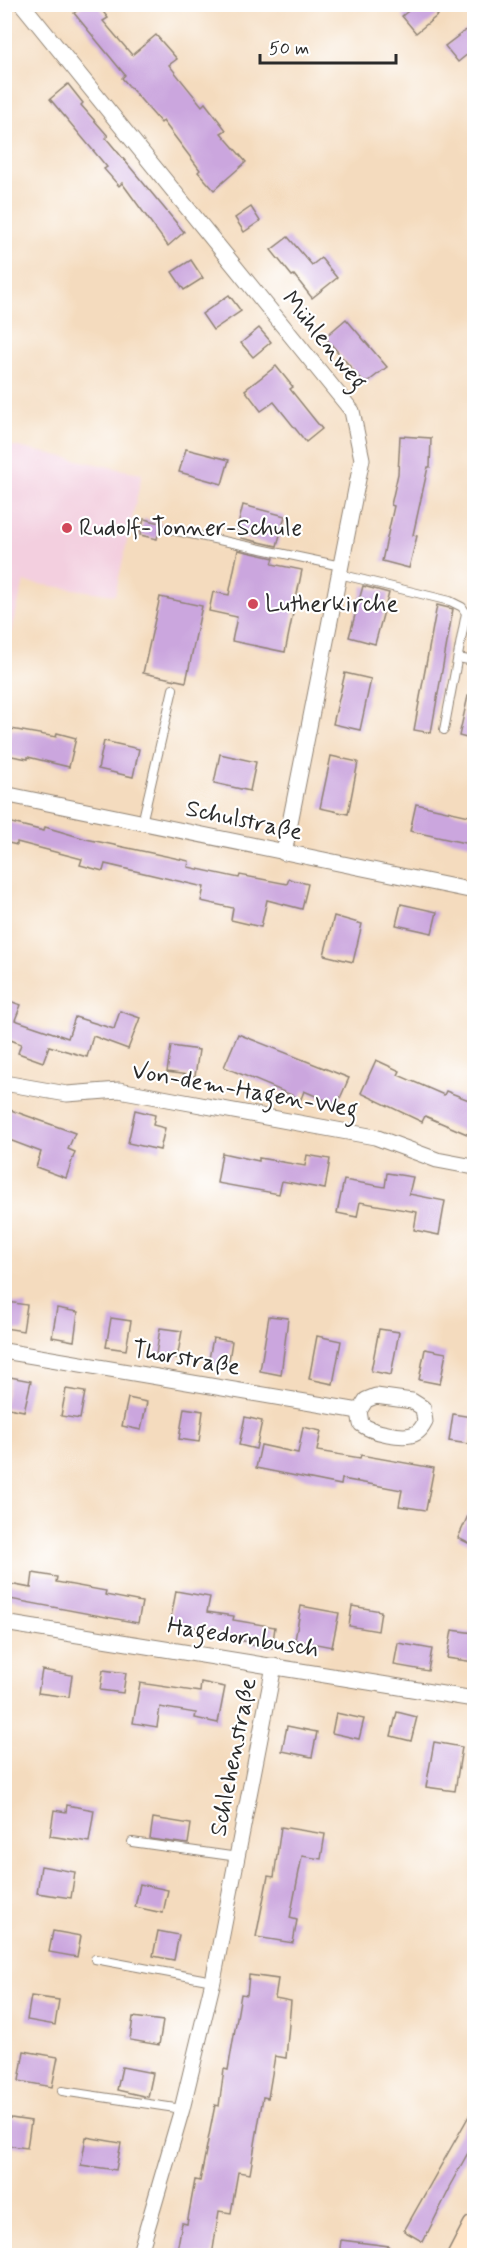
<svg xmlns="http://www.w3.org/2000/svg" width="479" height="2260" font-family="Mynerve,sans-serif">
  <rect width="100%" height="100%" fill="#fff"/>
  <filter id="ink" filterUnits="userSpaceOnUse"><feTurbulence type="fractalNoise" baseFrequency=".0167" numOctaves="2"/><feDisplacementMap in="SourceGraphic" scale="12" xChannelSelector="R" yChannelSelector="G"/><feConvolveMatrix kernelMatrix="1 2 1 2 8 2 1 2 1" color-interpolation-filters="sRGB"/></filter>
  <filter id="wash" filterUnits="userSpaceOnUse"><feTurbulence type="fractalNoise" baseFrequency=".008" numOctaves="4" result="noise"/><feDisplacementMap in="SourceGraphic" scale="24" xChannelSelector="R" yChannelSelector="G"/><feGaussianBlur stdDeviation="1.35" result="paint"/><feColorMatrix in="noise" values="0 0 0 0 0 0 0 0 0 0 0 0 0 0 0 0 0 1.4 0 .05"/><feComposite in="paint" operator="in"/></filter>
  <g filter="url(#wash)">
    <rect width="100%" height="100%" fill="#f4dbbe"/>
    <polygon fill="#f3cfdf" points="4,444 142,474 115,595 24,582 10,636 4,635"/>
    <g id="blocks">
      <g fill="#cba6de">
        <polygon points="85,4 97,4 108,18 103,21 132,55 156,35 177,59 169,65 202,106 205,103 226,130 221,133 246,162 214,190 198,172 200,170 163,121 161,123 122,78 125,75 74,13"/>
        <polygon points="417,4 430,4 438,15 416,33 402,16"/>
        <polygon points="466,30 474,41 474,49 458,62 445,46"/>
        <polygon points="68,84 83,103 81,105 108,136 106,138 184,232 168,246 122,183 119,186 104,169 107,167 50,99"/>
        <polygon points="251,207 260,221 244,232 235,218"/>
        <polygon points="288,237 312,265 321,258 337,278 312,298 294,275 292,276 271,250"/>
        <polygon points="191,260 203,278 184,290 172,272"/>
        <polygon points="229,295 241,311 213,330 202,314"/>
        <polygon points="346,319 387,367 365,384 325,337"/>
        <polygon points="259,328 271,342 253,357 241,343"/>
        <polygon points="276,366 293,387 290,389 322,429 306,442 274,402 261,411 245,390"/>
        <polygon points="400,436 431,438 430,467 428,467 413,535 417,536 409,568 382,561 394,506 391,505 398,474"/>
        <polygon points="186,449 229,460 222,484 179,472"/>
        <polygon points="243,505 285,516 277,546 241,538 241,534 236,533"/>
        <polygon points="144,519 161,523 157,539 140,535"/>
        <polygon points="238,550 274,558 272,564 302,570 285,652 232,641 237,617 209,611 213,592 229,595"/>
        <polygon points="363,586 389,593 375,644 349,637"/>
        <polygon points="160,597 202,606 186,682 143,673"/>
        <polygon points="437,605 453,609 431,733 414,730"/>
        <polygon points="345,673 371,679 360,730 333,724"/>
        <polygon points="468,696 474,697 474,740 459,736"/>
        <polygon points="11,729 56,737 57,733 76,738 69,767 28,757 28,759 6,755"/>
        <polygon points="104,741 139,749 133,777 98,769"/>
        <polygon points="220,754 256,762 250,791 214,783"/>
        <polygon points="331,756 358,762 348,814 320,808"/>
        <polygon points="416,804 474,817 474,845 410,831"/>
        <polygon points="4,821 44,831 45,827 86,839 189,861 188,867 239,878 240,875 287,884 289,879 308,884 302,909 267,900 261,927 231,920 233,908 201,901 204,887 105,864 103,871 80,865 82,859 17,842 17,845 4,842"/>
        <polygon points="401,904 437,912 432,933 396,925"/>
        <polygon points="334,916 362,924 353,962 324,955"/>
        <polygon points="4,999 21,1005 15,1020 68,1038 75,1017 114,1029 120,1011 140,1018 128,1049 93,1036 87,1057 49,1046 43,1062 18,1053 21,1044 8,1039 4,1044"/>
        <polygon points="238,1034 349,1078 337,1105 304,1091 301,1099 224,1067"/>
        <polygon points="171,1046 199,1050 195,1076 167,1072"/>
        <polygon points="376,1060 400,1071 398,1075 444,1095 446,1091 474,1102 474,1137 425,1116 422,1122 361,1093"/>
        <polygon points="8,1109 75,1133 68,1149 75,1152 66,1178 36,1167 41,1152 4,1138 4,1119"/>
        <polygon points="135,1110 155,1115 153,1125 165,1128 160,1150 128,1143"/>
        <polygon points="222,1153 259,1161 259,1158 305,1166 307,1155 330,1159 325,1189 282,1181 279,1194 217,1183"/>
        <polygon points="387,1173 413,1177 409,1194 445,1201 439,1235 414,1230 417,1212 360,1202 357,1217 337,1213 344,1180 385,1187"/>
        <polygon points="8,1302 27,1305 23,1331 4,1328"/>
        <polygon points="57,1308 78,1312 74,1341 52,1337"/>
        <polygon points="269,1316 288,1318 281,1375 260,1371"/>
        <polygon points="111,1318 131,1321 126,1350 106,1347"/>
        <polygon points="160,1328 182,1331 177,1359 156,1355"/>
        <polygon points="379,1329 399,1332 391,1375 371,1371"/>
        <polygon points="317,1336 341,1341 333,1384 309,1379"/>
        <polygon points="213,1338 232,1341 228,1367 208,1364"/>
        <polygon points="425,1349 446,1353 440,1384 419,1380"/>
        <polygon points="10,1377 31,1381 24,1411 4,1407"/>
        <polygon points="66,1389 85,1392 80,1419 61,1416"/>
        <polygon points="128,1398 147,1402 141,1430 122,1426"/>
        <polygon points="184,1408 203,1411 199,1442 179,1439"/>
        <polygon points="453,1414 472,1417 468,1444 449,1441"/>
        <polygon points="245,1417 262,1421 256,1449 239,1445"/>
        <polygon points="303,1427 321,1431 317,1451 360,1458 361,1455 434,1468 426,1510 399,1506 402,1490 342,1479 341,1485 256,1468 261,1445 298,1453"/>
        <polygon points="474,1502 474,1546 458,1538"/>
        <polygon points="33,1573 57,1577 56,1582 106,1591 105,1595 142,1602 138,1623 4,1598 4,1583 31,1588"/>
        <polygon points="176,1591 210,1597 207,1612 234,1616 233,1620 275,1627 272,1648 250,1645 251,1642 217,1638 218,1631 170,1623"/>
        <polygon points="301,1606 339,1613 332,1647 295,1640"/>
        <polygon points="352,1606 381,1611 378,1631 349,1626"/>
        <polygon points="452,1630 474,1633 474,1662 447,1658"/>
        <polygon points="398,1643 432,1649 428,1671 394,1665"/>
        <polygon points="42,1670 72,1675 69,1697 38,1693"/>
        <polygon points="103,1670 126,1673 123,1693 100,1690"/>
        <polygon points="201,1682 225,1687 218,1723 195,1718 196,1713 160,1707 157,1727 133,1723 140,1683 200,1692"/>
        <polygon points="397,1712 417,1717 411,1741 391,1736"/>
        <polygon points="336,1713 364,1719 359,1739 332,1733"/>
        <polygon points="287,1726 317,1732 312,1757 282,1751"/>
        <polygon points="434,1742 462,1747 455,1791 426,1787"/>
        <polygon points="67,1805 94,1810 89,1842 50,1836 54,1810 66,1812"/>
        <polygon points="153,1818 191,1824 188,1844 150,1839"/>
        <polygon points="281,1827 325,1834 321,1859 302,1856 290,1918 297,1920 293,1943 256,1937 268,1876 274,1877"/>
        <polygon points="41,1866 75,1872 71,1898 37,1893"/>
        <polygon points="140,1884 168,1890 163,1913 135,1907"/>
        <polygon points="53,1931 81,1936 77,1957 49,1952"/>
        <polygon points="158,1931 179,1935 174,1960 153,1956"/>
        <polygon points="249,1975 278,1979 275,1998 291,2001 286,2058 275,2056 268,2098 263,2097 250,2174 238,2172 231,2213 219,2211 212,2256 177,2251 182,2223 187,2224 195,2180 200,2181 215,2105 219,2106 224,2069 228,2070 241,1994 247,1995"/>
        <polygon points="31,1996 59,2000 55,2025 27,2020"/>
        <polygon points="133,2017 163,2021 159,2045 130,2040"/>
        <polygon points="24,2051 58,2057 52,2087 19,2081"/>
        <polygon points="122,2067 153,2073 148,2097 117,2090"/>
        <polygon points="474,2107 474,2142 449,2187 450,2188 423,2242 404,2231"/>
        <polygon points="4,2117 31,2121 27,2148 4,2145"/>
        <polygon points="86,2137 121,2143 116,2170 81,2165"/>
        <polygon points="341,2240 389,2246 388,2256 339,2256"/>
      </g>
    </g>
  </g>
  <g filter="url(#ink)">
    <use href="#blocks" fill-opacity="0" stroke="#908374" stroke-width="1.5"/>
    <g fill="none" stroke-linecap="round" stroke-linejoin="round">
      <defs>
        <g id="lane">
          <polyline points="167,529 341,566"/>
          <polyline points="339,574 450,601 462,607 466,613 444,730"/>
          <polyline points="458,658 474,661"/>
          <polyline points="142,823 173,689"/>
          <polyline points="132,1842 238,1857"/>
          <polyline points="95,1959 213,1981"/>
          <polyline points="62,2091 182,2109"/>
        </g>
        <g id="street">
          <polyline points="22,4 352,411 362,459 284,853"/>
          <polyline points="4,794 474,891"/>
          <polyline points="4,1083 67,1094 119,1090 375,1137 437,1160 474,1167"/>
          <polyline points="4,1351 359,1411"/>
          <path d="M376,1396L412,1401L423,1408L425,1422C423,1426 420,1431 416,1433C405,1440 371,1432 361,1424L359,1411L366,1400Z"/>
          <polyline points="4,1623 474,1699"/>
          <polyline points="139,2256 182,2109 213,1981 274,1666"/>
        </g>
        <polyline id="secondary" points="459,2256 474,2227"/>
      </defs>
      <use href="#lane" stroke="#908374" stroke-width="10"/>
      <use href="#street" stroke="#908374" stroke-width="17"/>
      <use href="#secondary" stroke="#908374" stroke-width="25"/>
      <use href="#lane" stroke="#fff" stroke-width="8"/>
      <use href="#street" stroke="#fff" stroke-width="15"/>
      <use href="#secondary" stroke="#ffe4c6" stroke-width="22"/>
    </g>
  </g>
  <g fill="#d1495b" stroke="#fff" stroke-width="2">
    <circle cx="67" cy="528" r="6"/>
    <circle cx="253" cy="604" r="6"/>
  </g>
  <g text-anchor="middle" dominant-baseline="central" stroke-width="4.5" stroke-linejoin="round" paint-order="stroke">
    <g font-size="24" fill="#2b2b2b" stroke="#fff">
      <text transform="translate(324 341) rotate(51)">Mühlenweg</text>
      <text transform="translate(244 821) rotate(12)">Schulstraße</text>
      <text transform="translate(245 1091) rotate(10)">Von-dem-Hagen-Weg</text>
      <text transform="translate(186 1359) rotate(10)">Thorstraße</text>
      <text transform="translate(243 1638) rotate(9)">Hagedornbusch</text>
      <text transform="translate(234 1757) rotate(-79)">Schlehenstraße</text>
    </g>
    <g font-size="24" fill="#2b2b2b" stroke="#fff" text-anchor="start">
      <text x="79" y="528">Rudolf-Tonner-Schule</text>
      <text x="265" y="604">Lutherkirche</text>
    </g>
  </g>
  <rect width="479" height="2260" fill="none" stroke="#fff" stroke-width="24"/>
  <path d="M260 54v9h136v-9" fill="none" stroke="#2b2b2b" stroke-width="3"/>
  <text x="269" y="54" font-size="18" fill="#2b2b2b" stroke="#ffffff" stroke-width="4.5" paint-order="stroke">50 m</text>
</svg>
